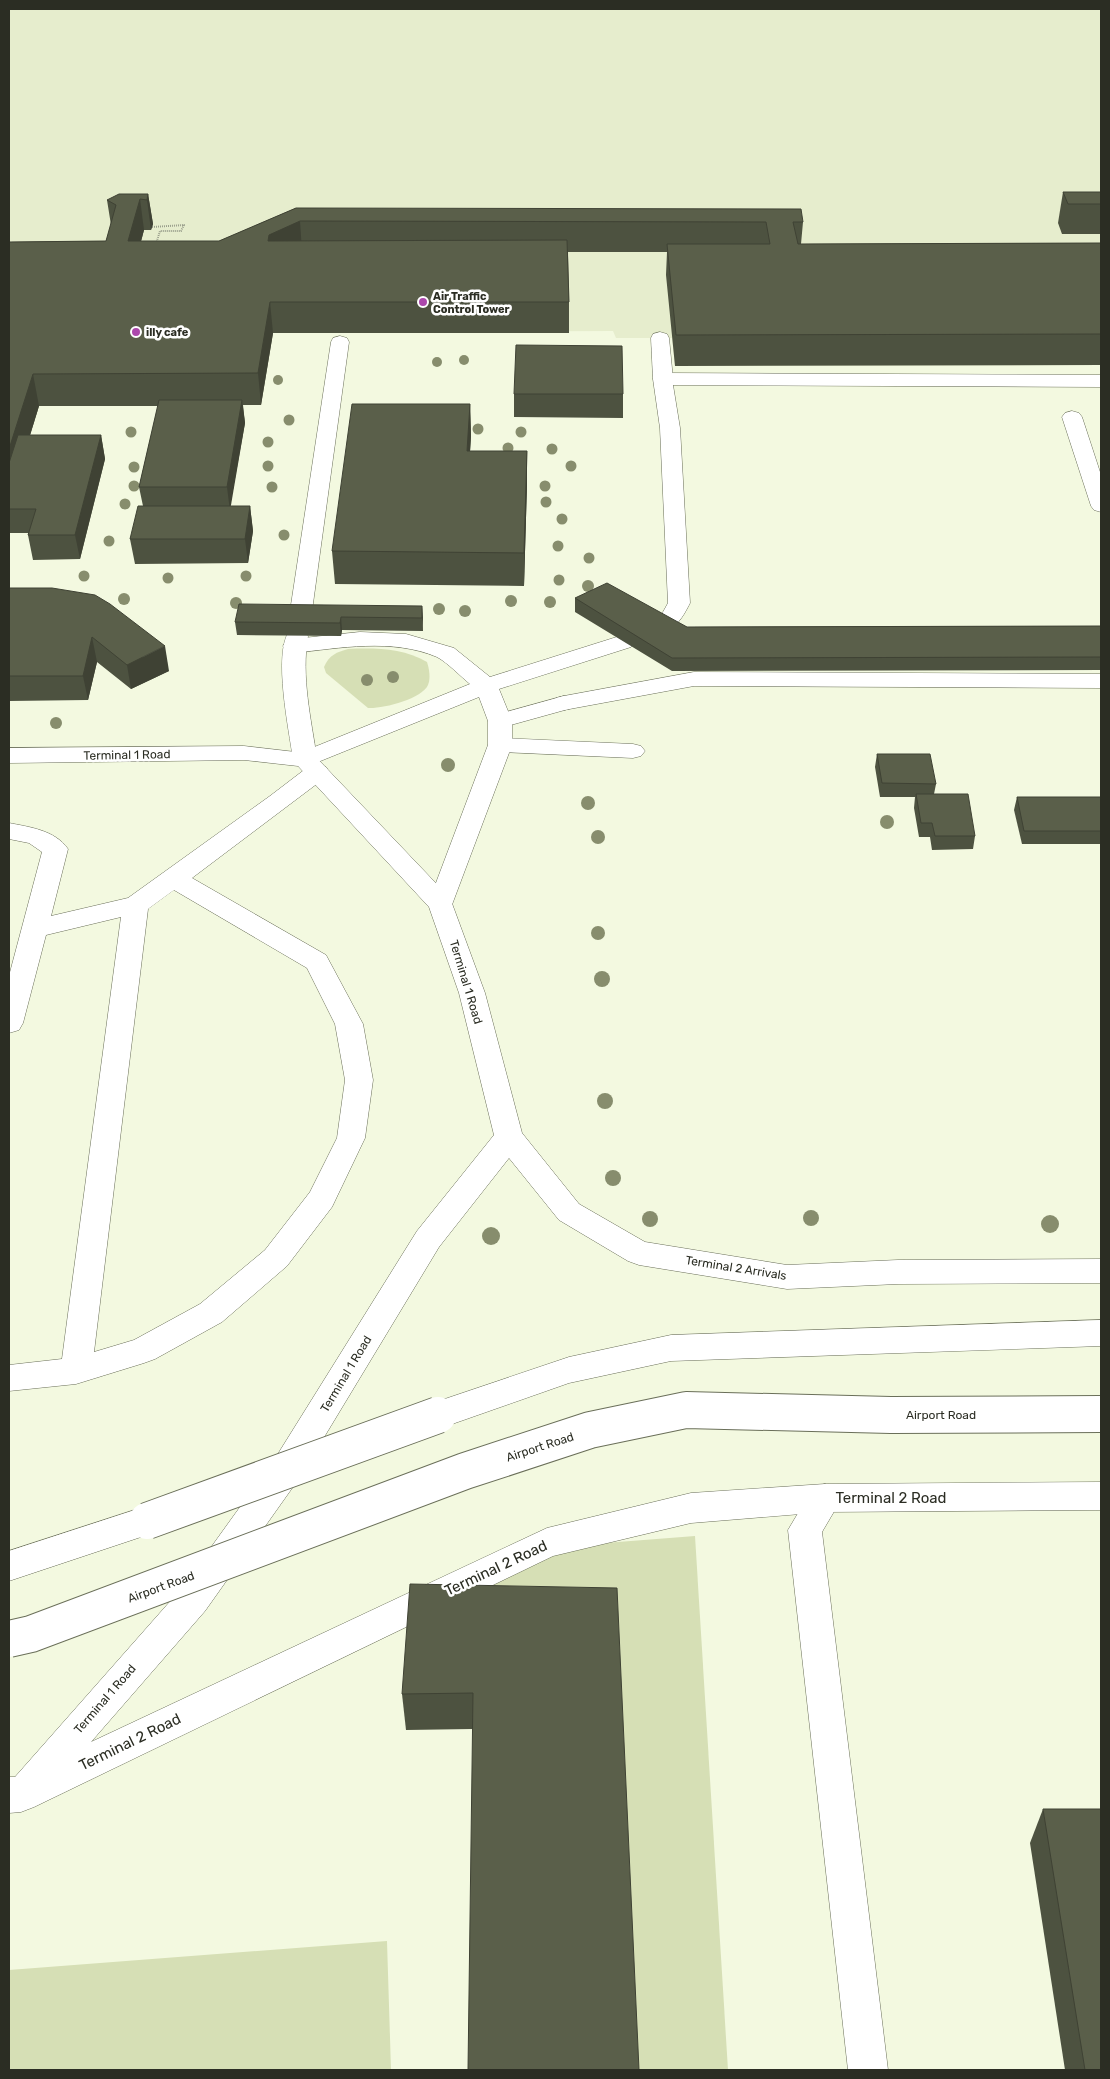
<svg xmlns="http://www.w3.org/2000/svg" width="1110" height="2079" font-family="Rubik,sans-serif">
  <rect width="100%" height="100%" fill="#f3f9e0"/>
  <polygon fill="#e6edcd" points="9,9 1101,9 1101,365 675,366 672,338 616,338 613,331 273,333 261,405 39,406 9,503"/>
  <g fill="#d6dfb5">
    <path d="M348,649C375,648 403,648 427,662C429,668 431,678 428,685C422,699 382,709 368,708L326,673L324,667C329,655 337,652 348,649Z"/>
    <polygon points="695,1536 728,2070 636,2070 416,1601 541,1548"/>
    <polygon points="387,1941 391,2070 9,2070 9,1970"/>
  </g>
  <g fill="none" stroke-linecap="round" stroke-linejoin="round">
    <defs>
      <g id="lane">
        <polygon points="660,332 667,334 669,338 673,379 670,383 663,385 656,383 653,379 651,338 653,334"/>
        <polygon points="340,336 347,338 349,342 311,618 308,623 300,625 292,623 289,618 331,342 333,338"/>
        <polygon points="1072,411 1079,413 1082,417 1101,475 1101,512 1094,510 1091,506 1062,417 1065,413"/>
        <path d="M297,629L305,631L308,636C301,677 311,718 317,759L313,764L305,767L297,764L293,759C289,730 273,655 289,631Z"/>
        <polygon points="564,696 572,698 576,703 572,708 500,728 492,726 488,721 492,716"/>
        <polygon points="500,738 633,744 641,746 645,751 641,756 633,758 500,752 492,750 488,745 492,740"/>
        <path d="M317,764L326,767L329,772L326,777L192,878L326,955L363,1024L373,1080L365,1138L332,1207L287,1266L222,1322L155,1359L144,1363L76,1384L9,1391V1365L62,1359L121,917L46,935L23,1023L19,1030L9,1033V976L42,852L29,843L9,839V823C29,827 55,830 68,849L51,916L128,898L270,796L308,767ZM174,890L307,968L335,1024L345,1080L337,1138L310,1192L265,1250L200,1304L134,1340L94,1352L148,909Z"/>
        <polygon points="825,1484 837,1488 842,1498 822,1532 888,2070 848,2070 788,1530 813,1488"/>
      </g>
      <g id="street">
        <path d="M663,373L1101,375V387L673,385L680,428L690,603C682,619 672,636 652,631L649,626L663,612L668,603L660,428L653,379L656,375Z"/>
        <path d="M360,632L406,634L454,648L490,677L623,635L631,637L634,642L631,647L499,689L512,721V745L450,910L441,913L432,910L428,904L488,745V721L479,697L313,764L305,767L297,764L293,759L297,754L470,684C460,676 448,663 437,657C392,638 340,648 294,653L286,651L283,646L286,641L294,639Z"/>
        <polygon points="694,672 1101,674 1101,688 694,686 564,710 556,708 552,703 556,698 564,696"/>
      </g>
      <g id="secondary">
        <polygon points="244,746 313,754 450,898 485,993 522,1133 579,1204 645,1242 787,1265 898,1260 1101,1259 1101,1283 898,1284 787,1289 639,1265 628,1261 559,1220 509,1158 439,1247 300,1477 205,1611 91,1742 547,1528 691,1493 825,1484 1101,1482 1101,1510 825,1512 691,1523 553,1556 34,1807 21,1812 9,1813 9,1777 15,1777 181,1589 276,1457 417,1231 494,1135 459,993 429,907 298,766 244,760 9,763 9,748"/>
        <polygon points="1101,1320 1101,1346 671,1361 569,1383 438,1429 427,1425 422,1415 427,1405 569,1357 671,1335"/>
        <polygon points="147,1506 159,1511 164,1521 159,1531 9,1581 9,1551"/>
      </g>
    </defs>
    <use href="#lane" stroke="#6a6f59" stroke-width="1"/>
    <use href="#street" stroke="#6a6f59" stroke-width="1"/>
    <use href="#secondary" stroke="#6a6f59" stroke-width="1"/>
    <polyline stroke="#9a9f8c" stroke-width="2" stroke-dasharray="1 1" stroke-linecap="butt" points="152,227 184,225 181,231 160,231 156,244"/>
    <use href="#lane" fill="#fff" fill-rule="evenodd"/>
    <use href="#street" fill="#fff" fill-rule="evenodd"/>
    <use href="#secondary" fill="#fff" fill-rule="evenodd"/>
    <defs>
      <g id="secondary-bridge">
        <polyline points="147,1521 438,1415"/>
        <polyline points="9,1639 31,1634 465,1471 590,1430 686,1410 891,1415 1101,1414"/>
      </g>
    </defs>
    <use href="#secondary-bridge" stroke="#6a6f59" stroke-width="38" stroke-linecap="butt"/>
    <use href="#secondary-bridge" stroke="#fff" stroke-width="36"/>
  </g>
  <g fill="#878d6d">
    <circle cx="464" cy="360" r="5"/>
    <circle cx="437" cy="362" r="5"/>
    <circle cx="278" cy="380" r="5"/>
    <circle cx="289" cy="420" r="5.5"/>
    <circle cx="478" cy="429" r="5.5"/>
    <circle cx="131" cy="432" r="5.5"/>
    <circle cx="521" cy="432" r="5.5"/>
    <circle cx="268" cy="442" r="5.5"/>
    <circle cx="508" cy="448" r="5.5"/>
    <circle cx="552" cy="449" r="5.5"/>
    <circle cx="268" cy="466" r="5.5"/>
    <circle cx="571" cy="466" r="5.5"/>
    <circle cx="134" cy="467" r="5.5"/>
    <circle cx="134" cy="486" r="5.5"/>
    <circle cx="545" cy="486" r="5.5"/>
    <circle cx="272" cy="487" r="5.5"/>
    <circle cx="546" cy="502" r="5.5"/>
    <circle cx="125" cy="504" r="5.5"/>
    <circle cx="562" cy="519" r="5.5"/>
    <circle cx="284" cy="535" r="5.5"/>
    <circle cx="109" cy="541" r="5.5"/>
    <circle cx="558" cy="546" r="5.5"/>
    <circle cx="589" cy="558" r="5.5"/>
    <circle cx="84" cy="576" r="5.5"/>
    <circle cx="246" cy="576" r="5.5"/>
    <circle cx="168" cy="578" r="5.5"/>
    <circle cx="559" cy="580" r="5.5"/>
    <circle cx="588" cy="586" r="6"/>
    <circle cx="124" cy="599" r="6"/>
    <circle cx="511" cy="601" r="6"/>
    <circle cx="550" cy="602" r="6"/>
    <circle cx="236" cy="603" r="6"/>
    <circle cx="439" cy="609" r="6"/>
    <circle cx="465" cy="611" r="6"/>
    <circle cx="393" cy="677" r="6"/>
    <circle cx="367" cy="680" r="6"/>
    <circle cx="56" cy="723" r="6"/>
    <circle cx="448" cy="765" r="7"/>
    <circle cx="588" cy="803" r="7"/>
    <circle cx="887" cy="822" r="7"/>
    <circle cx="598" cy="837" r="7"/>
    <circle cx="598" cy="933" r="7"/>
    <circle cx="602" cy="979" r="8"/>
    <circle cx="605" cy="1101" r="8"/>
    <circle cx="613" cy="1178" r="8"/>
    <circle cx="811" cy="1218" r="8"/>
    <circle cx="650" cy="1219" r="8"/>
    <circle cx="1050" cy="1224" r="9"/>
    <circle cx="491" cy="1236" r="9"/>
  </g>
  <g fill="#4d5240">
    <polygon points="1063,192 1101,192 1101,234 1062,234 1058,223"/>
    <polygon points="148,194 153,224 151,230 144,230 141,241 219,241 296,208 803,222 801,244 1101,243 1101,365 675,366 666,275 667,252 568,252 569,302 569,333 273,333 261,405 243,405 245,423 230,506 250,506 253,531 248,563 135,564 130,539 143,506 139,487 158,406 39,406 30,435 101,435 105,459 80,559 33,560 28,535 29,533 9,533 9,242 106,241 111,225 107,200"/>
    <polygon points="514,394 623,394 623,418 514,417"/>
    <polygon points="470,404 471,436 470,451 527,451 527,484 524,586 335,584 332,551"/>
    <polygon points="9,588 169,671 131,689 97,662 88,700 9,701"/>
    <polygon points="575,598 687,627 1101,626 1101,670 672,671 575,612"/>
    <polygon points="422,606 423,631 342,630 341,636 237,635 235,622"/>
    <polygon points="877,754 936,784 934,794 975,836 973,849 932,850 930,837 919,837 914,808 915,797 880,797 875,767"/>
    <polygon points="1017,797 1101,797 1101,844 1022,844 1014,810"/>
    <polygon points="617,1588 472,1729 406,1730 402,1694"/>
    <polygon points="1043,1809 1101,2070 1065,2070 1030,1843"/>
  </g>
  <g fill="#3f4234">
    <polygon points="148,194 153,224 151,230 147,200"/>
    <polygon points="140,199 144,230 133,272 128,241"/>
    <polygon points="300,221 302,251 268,241 269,235"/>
    <polygon points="270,302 273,333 261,405 258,373"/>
    <polygon points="33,374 39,406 9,504 9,449"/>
    <polygon points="242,400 245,423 230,511 227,487"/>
    <polygon points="470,404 471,436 468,483 467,451"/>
    <polygon points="101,435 105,459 80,559 75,535"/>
    <polygon points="527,451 527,484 524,586 524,553"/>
    <polygon points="250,506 253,531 248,563 245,539"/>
    <polygon points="422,606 423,619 423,631 422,618"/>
    <polygon points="341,617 342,630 341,636 340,623"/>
    <polygon points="92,637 97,662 88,700 83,676"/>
    <polygon points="165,646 169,671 131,689 127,665"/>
  </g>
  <g fill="#5a5f4a" stroke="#3f4234">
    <polygon points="1063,192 1101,192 1101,204 1068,204"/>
    <polygon points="119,194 148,194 147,200 140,199 128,241 219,241 296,208 801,209 803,222 793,222 798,244 1101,243 1101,334 676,335 667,244 770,244 766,222 300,221 269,235 268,241 567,240 569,302 270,302 258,373 33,374 9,449 9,242 106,241 116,205 107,200"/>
    <polygon points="516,345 622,346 623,394 514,394"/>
    <polygon points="159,400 242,400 227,487 139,487"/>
    <polygon points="352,404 470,404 467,451 527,451 524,553 332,551"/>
    <polygon points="18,435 101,435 75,535 28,535 36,509 9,509 9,463"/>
    <polygon points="138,506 250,506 245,539 130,539"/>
    <polygon points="607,583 687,627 1101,626 1101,657 672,658 575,598"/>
    <polygon points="9,588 52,588 95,595 110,604 165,646 127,665 92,637 83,676 9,676"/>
    <polygon points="239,604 422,606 422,618 341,617 340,623 235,622"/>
    <polygon points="877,754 930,754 936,784 882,783"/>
    <polygon points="916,794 968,794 975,836 935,836 932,823 921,823"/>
    <polygon points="1017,797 1101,797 1101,831 1024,831"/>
    <polygon points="410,1584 617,1588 639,2070 468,2070 473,1693 402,1694"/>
    <polygon points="1043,1809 1101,1809 1101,2070 1085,2070"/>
  </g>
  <g fill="#ac47ac" stroke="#fff" stroke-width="2">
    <circle cx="423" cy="302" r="5"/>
    <circle cx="136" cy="332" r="5"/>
  </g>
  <g text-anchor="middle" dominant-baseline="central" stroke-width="5" stroke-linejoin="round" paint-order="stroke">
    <g font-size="11" font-weight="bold" fill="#2b2d23" stroke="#fff" text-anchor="start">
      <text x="433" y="296">Air Traffic<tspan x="433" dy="13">Control Tower</tspan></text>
      <text x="146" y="332">illy cafe</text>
    </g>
    <g font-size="12" fill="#2b2d23" stroke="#fff">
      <text transform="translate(127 755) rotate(-1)">Terminal 1 Road</text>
      <text transform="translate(466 982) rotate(73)">Terminal 1 Road</text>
      <text transform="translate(736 1268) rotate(9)">Terminal 2 Arrivals</text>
      <text transform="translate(346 1374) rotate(-59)">Terminal 1 Road</text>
      <text x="941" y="1415">Airport Road</text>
      <text transform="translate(540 1447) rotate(-18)">Airport Road</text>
      <text transform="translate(161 1587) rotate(-20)">Airport Road</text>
      <text transform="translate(105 1699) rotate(-49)">Terminal 1 Road</text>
    </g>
    <g font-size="15" fill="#2b2d23" stroke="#fff">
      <text x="891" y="1498">Terminal 2 Road</text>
      <text transform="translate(496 1568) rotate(-25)">Terminal 2 Road</text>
      <text transform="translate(130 1742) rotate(-26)">Terminal 2 Road</text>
    </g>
  </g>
  <rect width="1110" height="2079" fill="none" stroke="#2b2d23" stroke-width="20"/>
</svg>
